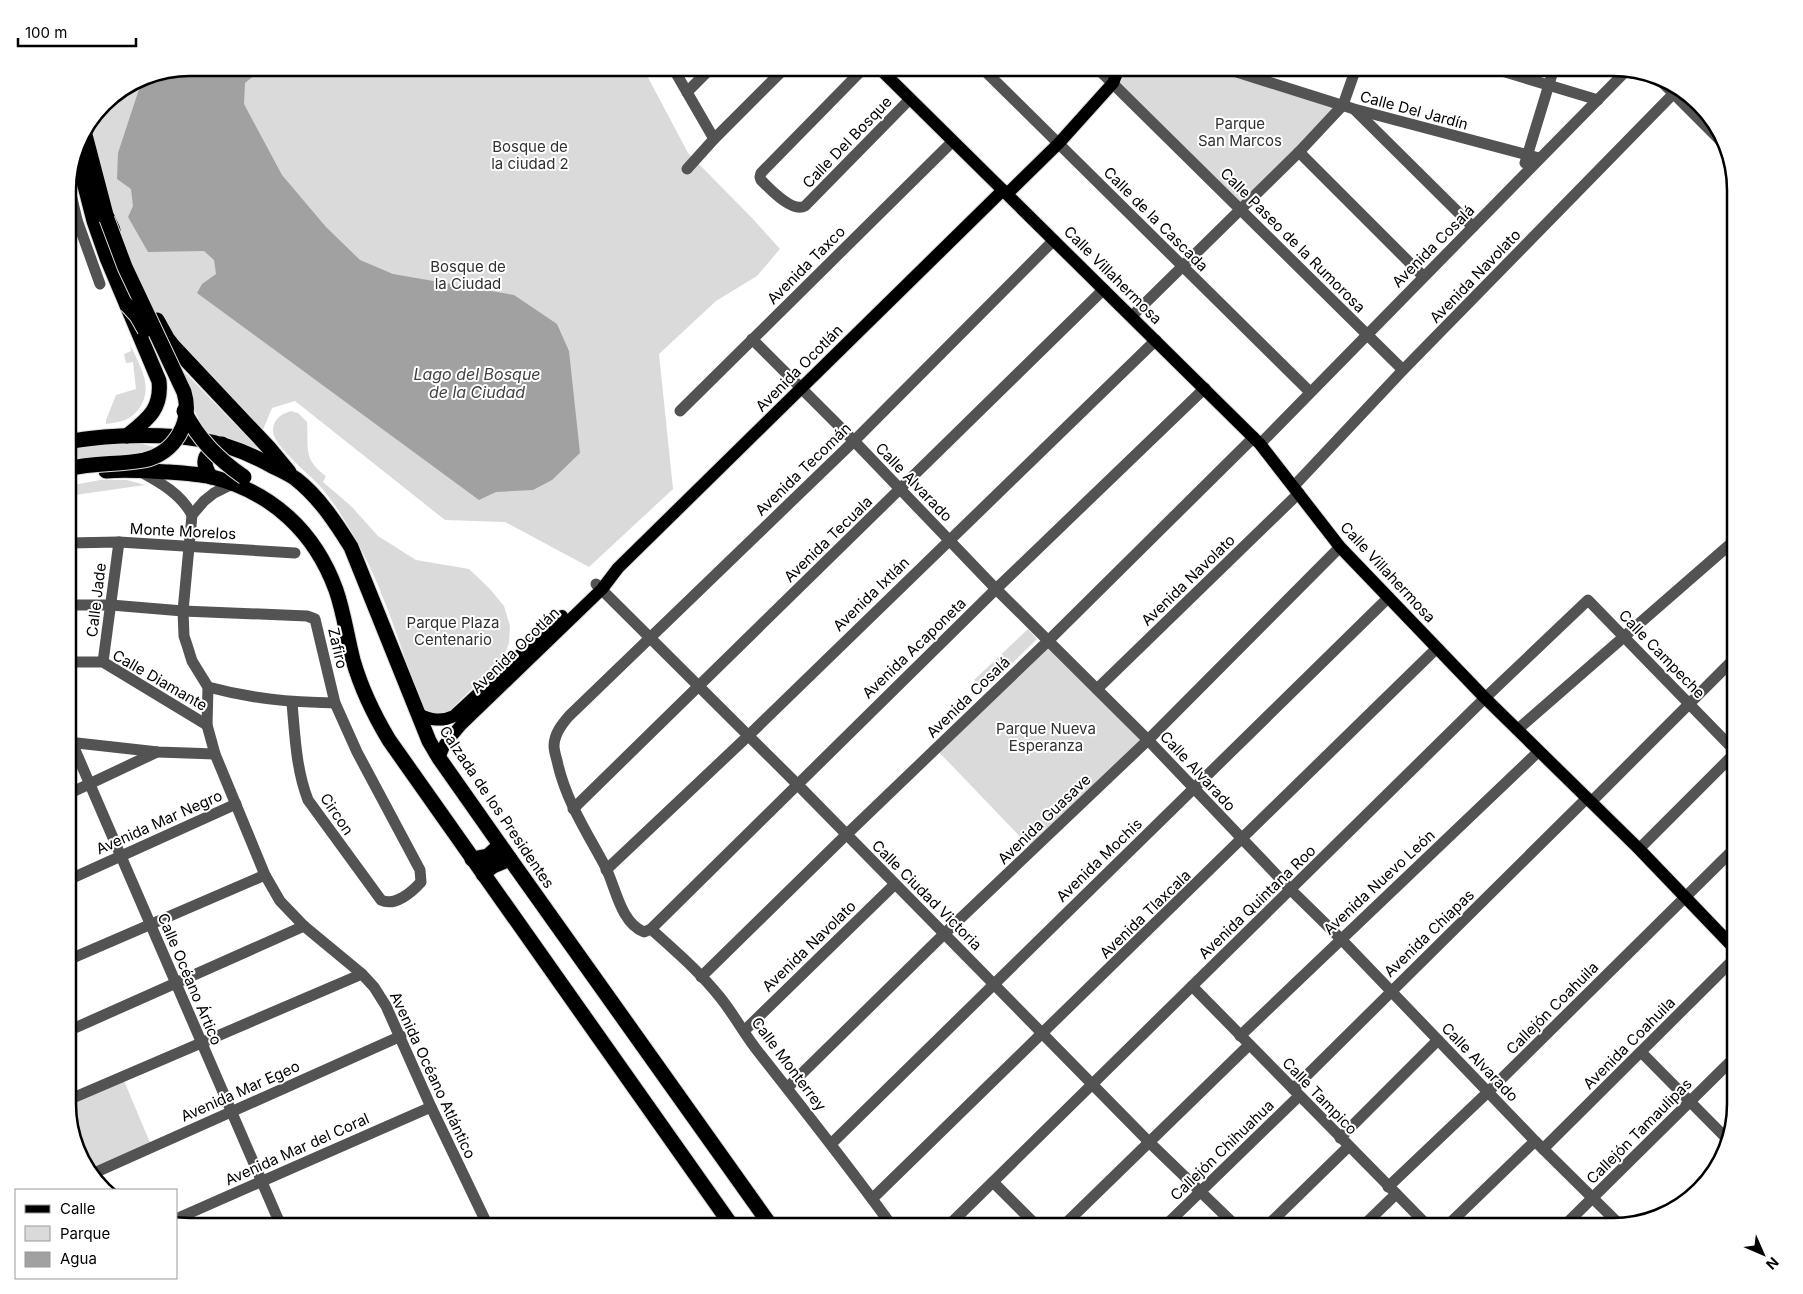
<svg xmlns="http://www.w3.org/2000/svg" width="1803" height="1294" font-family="Inter,sans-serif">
  <rect width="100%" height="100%" fill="#fff"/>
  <g fill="#dadada">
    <polygon points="190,68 643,68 688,153 752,218 780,249 757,276 716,301 659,354 673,489 589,567 505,522 445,520 295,401 272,408 262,432 168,334 126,263 89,124 109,98 144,77"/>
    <polygon points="1099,68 1117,68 1119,85 1125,68 1219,68 1336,107 1241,208"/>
    <path d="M130,344C139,365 154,386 140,407C132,420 121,422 106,424V420L116,395L136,389L133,362L126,363L124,354L131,351Z"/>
    <polygon points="171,358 259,449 204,431"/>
    <path d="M291,411L298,413L307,422C309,448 302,458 326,476L323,482L351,506L378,536L416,560L469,569L490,589L504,606L510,626L509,643L503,658L445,715L423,711C400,645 381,577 343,518C336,506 327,494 318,484C307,473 279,449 274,436C270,423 279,414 291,411Z"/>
    <polygon points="119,443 140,443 164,450 166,458 164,460 68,465 68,449"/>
    <polygon points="100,480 127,480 145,485 68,496 68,486"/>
    <polygon points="1028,629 1037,639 985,690 974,680"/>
    <polygon points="1046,638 1145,739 1031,848 935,748"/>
    <polygon points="122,1076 151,1145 89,1171 84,1165 68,1111 68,1100"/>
  </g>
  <polygon fill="#a1a1a1" points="190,68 266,68 262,69 245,83 244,104 282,175 326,227 360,260 393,274 514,295 557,324 569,351 580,453 552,480 533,490 496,492 479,500 197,293 202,284 216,274 214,260 204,251 148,252 128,217 133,206 131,189 117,179 118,153 143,77"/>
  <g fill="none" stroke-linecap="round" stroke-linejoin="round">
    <defs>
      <g id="major">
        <polyline points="879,68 1260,444 1340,547 1485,698 1639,849 1735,949"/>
        <polyline points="1007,194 1059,143 1113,83 1119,68"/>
        <path d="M418,714C431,720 441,722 454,716L562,616"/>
        <polyline points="439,758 445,744 461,725 602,589 618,568 1003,190"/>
      </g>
      <g id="highway">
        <polyline points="84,131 106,215 113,230"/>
        <path d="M76,151L94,221L107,258L159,381C162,409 148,419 127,436"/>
        <polyline points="157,320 167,338 174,347 270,449 289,472"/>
        <path d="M68,442C86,438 103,437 121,436C178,434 221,437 272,466C280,470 289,474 296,479C319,497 336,523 351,547L429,741L439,758L510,859L771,1226"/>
        <path d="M106,471C127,469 147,471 167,472C182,473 198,474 212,477C272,492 315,532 336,590C344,613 347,637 353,660C361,688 374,715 389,740L732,1226"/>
        <path d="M211,477C199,461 206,451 222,444"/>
        <polyline points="472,859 488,856 500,845"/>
        <polyline points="483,874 493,866 510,859"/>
      </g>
    </defs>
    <use href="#major" stroke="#dbdbdb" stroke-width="14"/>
    <use href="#highway" stroke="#dbdbdb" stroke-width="17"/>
    <g stroke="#535353" stroke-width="11">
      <polyline points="673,68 714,139"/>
      <path d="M864,68L761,173L760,177L761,180C770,189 792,213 805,206L910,99"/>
      <polyline points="982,68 1310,392"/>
      <polyline points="1097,68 1403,370"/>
      <polyline points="1224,68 1354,109 1539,158"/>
      <polyline points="1492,68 1598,100"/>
      <polyline points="1655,75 1725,145"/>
      <polyline points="687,92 711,68"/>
      <polyline points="1687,93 1688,93"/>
      <polyline points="1355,110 1473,227"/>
      <polyline points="1299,152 1423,276"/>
      <polyline points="1525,163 1554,68"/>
      <polyline points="687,169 714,139 785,68"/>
      <polyline points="68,181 77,220 100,284"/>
      <polyline points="68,230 77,220"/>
      <path d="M1054,240L854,441L569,716C562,724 554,734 554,746C554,752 557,759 558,765C567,803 588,834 606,868C616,889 621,923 644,932L651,929L996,589L1205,388"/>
      <polyline points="1132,316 1299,152 1343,105 1356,68"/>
      <polyline points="752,339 854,441 996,589 1148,740 1291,890 1341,939 1535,1141 1620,1225"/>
      <polyline points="680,411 953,141"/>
      <polyline points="1260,444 1627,70"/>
      <path d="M141,472C161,483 181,494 192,515"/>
      <polyline points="232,484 214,493 204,501 192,515 183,611 184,636 187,645 192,661 208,687 207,725 215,754 265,875 280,901 304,926 362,974 374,987 386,1006 431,1107 488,1226"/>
      <polyline points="1294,486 1403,370 1679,88"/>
      <polyline points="68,543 119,542 295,553"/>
      <polyline points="596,584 797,784 1149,1142 1236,1226"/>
      <path d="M68,605H111L183,611L307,616L315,619L335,703L357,752L420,870L421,882C412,892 395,907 381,900L308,800C296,769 295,736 292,703"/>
      <polyline points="68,662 103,662 207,725"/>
      <polyline points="103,662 119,542"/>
      <path d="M208,687C253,699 289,702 335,703"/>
      <polyline points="1097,689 1299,493"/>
      <polyline points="1517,730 1735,540"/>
      <polyline points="68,742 158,752 215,754"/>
      <polyline points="72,743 281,1226"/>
      <polyline points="68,794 157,752"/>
      <polyline points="1591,802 1735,658"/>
      <polyline points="573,809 1104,289"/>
      <polyline points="1639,849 1735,753"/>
      <polyline points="606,870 748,736 1156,340"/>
      <polyline points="68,880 236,804"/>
      <path d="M651,929C674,950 699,971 719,996C734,1014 745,1036 760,1054C805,1111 850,1168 892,1226"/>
      <polyline points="68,960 265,875"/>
      <polyline points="701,977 847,834 1048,641 1254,437"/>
      <polyline points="1192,986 1428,1226"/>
      <polyline points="745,1030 895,884"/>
      <polyline points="68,1031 304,926"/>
      <polyline points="1240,1036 1539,751"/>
      <polyline points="1641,1052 1729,1141"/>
      <polyline points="787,1088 944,934 1148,740 1340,547"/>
      <polyline points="1293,1089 1587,798"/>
      <polyline points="68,1100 362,974"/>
      <polyline points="1340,1138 1438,1040"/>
      <polyline points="831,1144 1388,598"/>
      <polyline points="1543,1149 1735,958"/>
      <polyline points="92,1174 401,1036"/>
      <polyline points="993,1182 1037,1226"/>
      <polyline points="1388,1187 1488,1092 1735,848"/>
      <polyline points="872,1199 1437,648"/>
      <polyline points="176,1219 431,1107"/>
      <polyline points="948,1226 1485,698 1588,600 1735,751"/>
      <polyline points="1063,1226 1249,1045"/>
      <polyline points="1165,1226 1299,1096"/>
      <polyline points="1267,1226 1348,1147"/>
      <polyline points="1363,1226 1396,1194"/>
      <polyline points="1447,1226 1535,1141"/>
      <polyline points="1564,1226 1735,1057"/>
    </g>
    <use href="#major" stroke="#000" stroke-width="12"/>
    <use href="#highway" stroke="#000" stroke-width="15"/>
    <defs>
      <g id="highway-bridge">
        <polyline points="127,305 137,316 145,330"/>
        <path d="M184,411C199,440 218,459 244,477"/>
        <path d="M68,469C93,462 119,465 144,460C175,453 193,422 184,392L125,267L107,219"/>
      </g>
    </defs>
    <use href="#highway-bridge" stroke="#dbdbdb" stroke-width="17" stroke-linecap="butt"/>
    <use href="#highway-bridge" stroke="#000" stroke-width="15"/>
  </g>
  <g text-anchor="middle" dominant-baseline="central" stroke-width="4" stroke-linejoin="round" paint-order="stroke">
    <g font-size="15" fill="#000" stroke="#fff">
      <text transform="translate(1414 110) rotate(15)">Calle Del Jardín</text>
      <text transform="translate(847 142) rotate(-46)">Calle Del Bosque</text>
      <text transform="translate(1156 219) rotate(45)">Calle de la Cascada</text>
      <text transform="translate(1293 240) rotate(45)">Calle Paseo de la Rumorosa</text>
      <text transform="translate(1433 246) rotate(-45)">Avenida Cosalá</text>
      <text transform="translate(806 265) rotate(-45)">Avenida Taxco</text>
      <text transform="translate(1113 275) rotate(45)">Calle Villahermosa</text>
      <text transform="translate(1475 276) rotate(-46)">Avenida Navolato</text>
      <text transform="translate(799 368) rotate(-45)">Avenida Ocotlán</text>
      <text transform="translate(803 469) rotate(-44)">Avenida Tecomán</text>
      <text transform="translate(914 482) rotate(46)">Calle Alvarado</text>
      <text transform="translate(183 531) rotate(3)">Monte Morelos</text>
      <text transform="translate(828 539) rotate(-44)">Avenida Tecuala</text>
      <text transform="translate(1388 572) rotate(47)">Calle Villahermosa</text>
      <text transform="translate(1188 580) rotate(-44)">Avenida Navolato</text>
      <text transform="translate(871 594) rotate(-44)">Avenida Ixtlán</text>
      <text transform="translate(96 600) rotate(-83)">Calle Jade</text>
      <text transform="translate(338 648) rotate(77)">Zafiro</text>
      <text transform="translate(914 648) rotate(-44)">Avenida Acaponeta</text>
      <text transform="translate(515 650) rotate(-44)">Avenida Ocotlán</text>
      <text transform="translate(1662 654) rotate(46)">Calle Campeche</text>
      <text transform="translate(160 680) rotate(30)">Calle Diamante</text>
      <text transform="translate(968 697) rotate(-44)">Avenida Cosalá</text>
      <text transform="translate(1198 771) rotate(47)">Calle Alvarado</text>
      <text transform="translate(497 807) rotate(56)">Calzada de los Presidentes</text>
      <text transform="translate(337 814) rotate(56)">Circon</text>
      <text transform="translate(1044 819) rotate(-44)">Avenida Guasave</text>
      <text transform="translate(159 822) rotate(-24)">Avenida Mar Negro</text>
      <text transform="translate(1099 860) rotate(-44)">Avenida Mochis</text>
      <text transform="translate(1379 882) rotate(-43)">Avenida Nuevo León</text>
      <text transform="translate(927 895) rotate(45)">Calle Ciudad Victoria</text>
      <text transform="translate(1257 902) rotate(-44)">Avenida Quintana Roo</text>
      <text transform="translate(1145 914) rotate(-44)">Avenida Tlaxcala</text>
      <text transform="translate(1429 933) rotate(-44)">Avenida Chiapas</text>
      <text transform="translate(809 946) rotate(-44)">Avenida Navolato</text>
      <text transform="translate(190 979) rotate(67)">Calle Océano Ártico</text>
      <text transform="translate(1552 1008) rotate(-45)">Callejón Coahuila</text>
      <text transform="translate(1629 1043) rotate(-45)">Avenida Coahuila</text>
      <text transform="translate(1480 1062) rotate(46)">Calle Alvarado</text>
      <text transform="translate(789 1064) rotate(53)">Calle Monterrey</text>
      <text transform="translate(433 1075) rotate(65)">Avenida Océano Atlántico</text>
      <text transform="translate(240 1091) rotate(-24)">Avenida Mar Egeo</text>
      <text transform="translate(1320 1096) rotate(46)">Calle Tampico</text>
      <text transform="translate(1639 1131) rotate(-45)">Callejón Tamaulipas</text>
      <text transform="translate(297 1149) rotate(-24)">Avenida Mar del Coral</text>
      <text transform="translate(1222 1150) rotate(-44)">Callejón Chihuahua</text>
    </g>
    <g font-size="15" fill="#313131" stroke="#fff">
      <text x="1240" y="123">Parque<tspan x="1240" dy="17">San Marcos</tspan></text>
      <text x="530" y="146">Bosque de<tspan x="530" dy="17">la ciudad 2</tspan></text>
      <text x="468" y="266">Bosque de<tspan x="468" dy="17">la Ciudad</tspan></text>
      <text x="453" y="622">Parque Plaza<tspan x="453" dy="17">Centenario</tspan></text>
      <text x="1046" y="728">Parque Nueva<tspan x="1046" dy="17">Esperanza</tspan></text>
    </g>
    <g font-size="16" font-style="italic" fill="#424242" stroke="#fff">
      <text x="477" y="374">Lago del Bosque<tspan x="477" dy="18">de la Ciudad</tspan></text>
    </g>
  </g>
  <path d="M0 0H1803V1294H0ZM190 76H1613A114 114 0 0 1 1727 190V1104A114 114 0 0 1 1613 1218H190A114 114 0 0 1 76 1104V190A114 114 0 0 1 190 76Z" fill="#fff" fill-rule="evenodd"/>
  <path fill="none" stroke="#000" stroke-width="2.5" d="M190 76H1613A114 114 0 0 1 1727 190V1104A114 114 0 0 1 1613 1218H190A114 114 0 0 1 76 1104V190A114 114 0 0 1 190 76Z"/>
  <rect x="15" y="1189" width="162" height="90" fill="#ffffff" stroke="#999999"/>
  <rect x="25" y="1205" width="25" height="8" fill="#000000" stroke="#999999"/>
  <text x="60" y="1214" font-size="15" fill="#000000">Calle</text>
  <rect x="25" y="1226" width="25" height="15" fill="#dadada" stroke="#999999"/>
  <text x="60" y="1239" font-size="15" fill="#000000">Parque</text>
  <rect x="25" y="1252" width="25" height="15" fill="#a1a1a1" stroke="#999999"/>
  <text x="60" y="1264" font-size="15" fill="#000000">Agua</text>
  <g transform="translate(1763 1254) rotate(135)" stroke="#ffffff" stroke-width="4" paint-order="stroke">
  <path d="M0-4L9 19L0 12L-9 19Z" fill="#000000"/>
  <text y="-8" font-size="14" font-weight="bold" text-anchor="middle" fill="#000000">N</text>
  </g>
  <path d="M18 38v8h118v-8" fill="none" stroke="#000000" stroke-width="2.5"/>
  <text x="25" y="38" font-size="15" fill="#000000" stroke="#ffffff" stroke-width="4" paint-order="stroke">100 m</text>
</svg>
